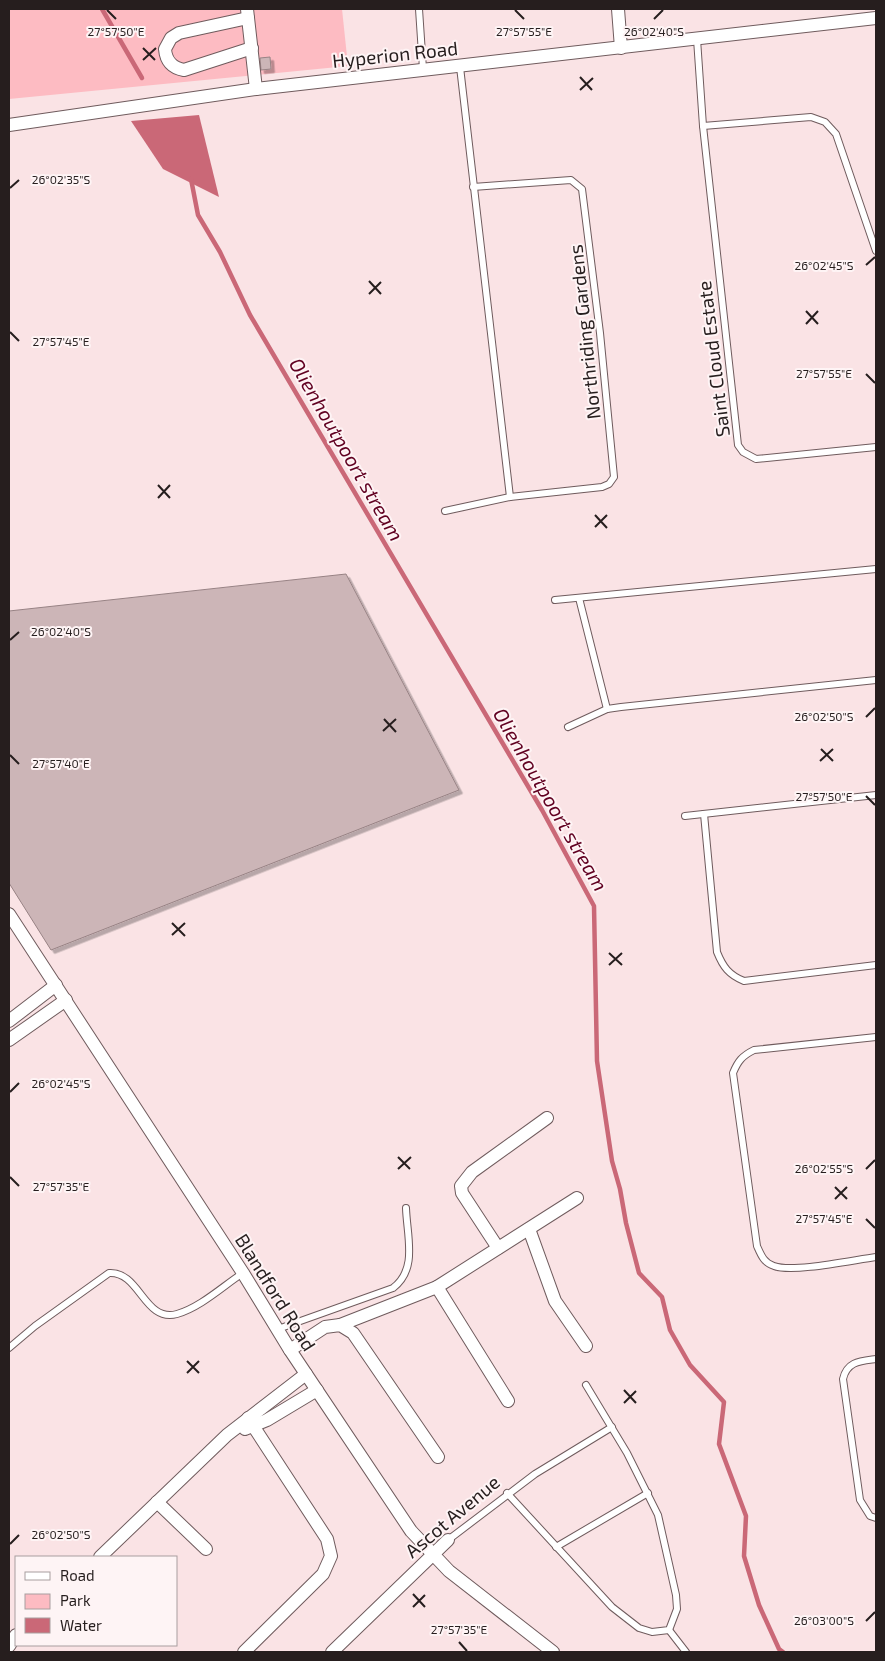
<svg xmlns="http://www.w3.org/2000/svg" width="885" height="1661" font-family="'Exo 2',sans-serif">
  <defs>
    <filter id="shadow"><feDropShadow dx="3.5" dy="3.5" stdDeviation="0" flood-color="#0004"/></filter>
  </defs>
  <rect width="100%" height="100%" fill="#fae3e5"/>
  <polygon fill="#fdbbc2" points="9,9 342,9 348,66 9,99"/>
  <polygon fill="#ca6877" points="199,115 219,197 163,169 131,121"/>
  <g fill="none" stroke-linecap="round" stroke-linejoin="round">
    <g stroke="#ca6877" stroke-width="4.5">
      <polyline points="102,9 142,78"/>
      <polyline points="191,179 198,215 220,252 250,315 542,810 594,906 597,1061 612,1161 620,1189 626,1223 639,1273 662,1297 670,1330 690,1365 724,1402 719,1444 746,1516 744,1556 759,1605 779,1649 783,1652"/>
    </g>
  </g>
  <g fill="#ccb5b7" stroke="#988385" filter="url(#shadow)">
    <polygon points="270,57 271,69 261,70 260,58"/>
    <polygon points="346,574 459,790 51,950 9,883 9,611"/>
  </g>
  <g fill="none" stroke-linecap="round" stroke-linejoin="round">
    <defs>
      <g id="lane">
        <polyline points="419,9 423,69"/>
        <polyline points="697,39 703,126 738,445 743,452 756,459 876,447"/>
        <polyline points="460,67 510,497"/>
        <polyline points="703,126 811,117 825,122 836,134 876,251"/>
        <polyline points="445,511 510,497 602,487 609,484 614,477 600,333 582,189 571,180 473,187"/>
        <polyline points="579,598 607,709"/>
        <polyline points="555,600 876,569"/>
        <polyline points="568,727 607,709 621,707 876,680"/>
        <path d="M704,814L717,952C723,967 729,975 744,981L876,965"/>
        <polyline points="685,816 876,795"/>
        <path d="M876,1037L754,1050C742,1056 738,1061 733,1073L757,1246C761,1255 764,1263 774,1266C793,1273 853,1260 876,1257"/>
        <path d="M278,1329L393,1288C418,1269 407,1237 406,1208"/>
        <path d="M9,1348L35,1326L109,1273C140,1271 144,1323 177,1314C201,1307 223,1286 243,1273"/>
        <path d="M876,1359C861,1361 847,1361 843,1379L860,1500L870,1516L876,1518"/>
        <polyline points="507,1493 612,1607 639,1628 652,1632 669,1630 677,1609 676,1595 658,1515 627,1453 586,1385"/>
        <polyline points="448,1540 535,1474 612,1427"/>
        <polyline points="556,1547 648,1493"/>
        <polyline points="669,1630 686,1652"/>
      </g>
      <g id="street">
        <polyline points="247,9 256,89"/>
        <polyline points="618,9 621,48"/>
        <path d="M248,18L179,33L171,38L165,49C166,61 172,68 184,70L252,48"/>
        <polyline points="9,125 256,89 876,18"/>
        <polyline points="9,914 243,1273 290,1350 411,1531 449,1571 553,1652"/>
        <polyline points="9,1021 56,985"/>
        <polyline points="9,1040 66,1000"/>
        <polyline points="529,1229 555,1301 586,1346"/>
        <polyline points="498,1248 462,1193 461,1186 472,1172 547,1118"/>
        <polyline points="437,1287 577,1198"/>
        <polyline points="340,1325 437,1287 508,1401"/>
        <polyline points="290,1350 325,1327 340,1325 353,1333 438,1457"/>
        <polyline points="245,1429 267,1420 317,1390"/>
        <polyline points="157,1502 206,1549"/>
        <polyline points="100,1557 227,1435 306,1374"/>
        <polyline points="9,1646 16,1635"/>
        <polyline points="244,1652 323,1574 331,1556 327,1539 248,1418"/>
        <polyline points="332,1652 448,1540"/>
      </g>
    </defs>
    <use href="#lane" stroke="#6f5b5d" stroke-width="8"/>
    <use href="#street" stroke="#6f5b5d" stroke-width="14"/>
    <use href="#lane" stroke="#fff" stroke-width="6"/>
    <use href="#street" stroke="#fff" stroke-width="12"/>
  </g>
  <path fill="none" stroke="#261e1e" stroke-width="2" d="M107,10L116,19M515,10L524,19M654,19L663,10M143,48L155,60M143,60L156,48M580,77L592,90M580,90L593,78M10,188L19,180M866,265L875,257M369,281L381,294M369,294L381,282M806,311L818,324M806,324L818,311M10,332L19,341M866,374L875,383M158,485L170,498M158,498L170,485M595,515L607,528M595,527L607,515M10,640L19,632M866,717L875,708M384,719L396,732M383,731L396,719M821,749L833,761M10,755L19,764M820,761L833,749M866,796L875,805M172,923L185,936M172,935L185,923M609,953L622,965M609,965L622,953M10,1092L19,1083M398,1157L410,1169M398,1169L411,1157M866,1169L875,1160M10,1177L19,1186M835,1187L847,1199M835,1199L847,1187M866,1219L875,1228M187,1361L199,1373M187,1373L199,1361M624,1390L636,1403M624,1403L636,1391M10,1544L19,1535M413,1594L425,1607M413,1607L425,1595M866,1621L875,1612M459,1642L467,1651"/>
  <g text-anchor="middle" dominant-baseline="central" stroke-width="4" stroke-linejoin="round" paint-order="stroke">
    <g font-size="19" fill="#261e1e" stroke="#fef4f5">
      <text transform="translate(395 54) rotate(-6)">Hyperion Road</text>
      <text transform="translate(584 332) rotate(-96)">Northriding Gardens</text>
      <text transform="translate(713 359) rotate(-97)">Saint Cloud Estate</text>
      <text transform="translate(276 1292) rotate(58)">Blandford Road</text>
      <text transform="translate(452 1516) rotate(-40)">Ascot Avenue</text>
    </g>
    <g font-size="20" font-style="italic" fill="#610121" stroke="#fef4f5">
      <text transform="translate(347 449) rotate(60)">Olienhoutpoort stream</text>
      <text transform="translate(551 799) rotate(60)">Olienhoutpoort stream</text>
    </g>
  </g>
  <g font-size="12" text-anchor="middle" fill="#261e1e" stroke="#fef4f5" stroke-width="4" stroke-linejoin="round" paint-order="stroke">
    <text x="654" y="36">26°02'40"S</text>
    <text x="524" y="36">27°57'55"E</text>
    <text x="116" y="36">27°57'50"E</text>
    <text x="61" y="184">26°02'35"S</text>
    <text x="824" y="270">26°02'45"S</text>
    <text x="61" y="346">27°57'45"E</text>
    <text x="824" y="378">27°57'55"E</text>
    <text x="61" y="636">26°02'40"S</text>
    <text x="824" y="721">26°02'50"S</text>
    <text x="61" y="768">27°57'40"E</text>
    <text x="824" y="801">27°57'50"E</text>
    <text x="61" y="1088">26°02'45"S</text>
    <text x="824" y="1173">26°02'55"S</text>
    <text x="61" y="1191">27°57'35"E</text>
    <text x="824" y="1223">27°57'45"E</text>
    <text x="61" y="1539">26°02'50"S</text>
    <text x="824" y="1625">26°03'00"S</text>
    <text x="459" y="1634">27°57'35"E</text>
  </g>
  <rect width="885" height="1661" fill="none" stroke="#261e1e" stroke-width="20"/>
  <rect x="15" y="1556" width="162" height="90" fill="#fef4f5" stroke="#a89e9f"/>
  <rect x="25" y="1572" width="25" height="8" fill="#ffffff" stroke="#a89e9f"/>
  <text x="60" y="1581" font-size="15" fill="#261e1e">Road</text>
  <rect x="25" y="1594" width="25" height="15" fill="#fdbbc2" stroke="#a89e9f"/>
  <text x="60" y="1606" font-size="15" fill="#261e1e">Park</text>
  <rect x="25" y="1618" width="25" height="15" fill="#ca6877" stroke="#a89e9f"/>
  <text x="60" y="1631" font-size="15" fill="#261e1e">Water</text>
</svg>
